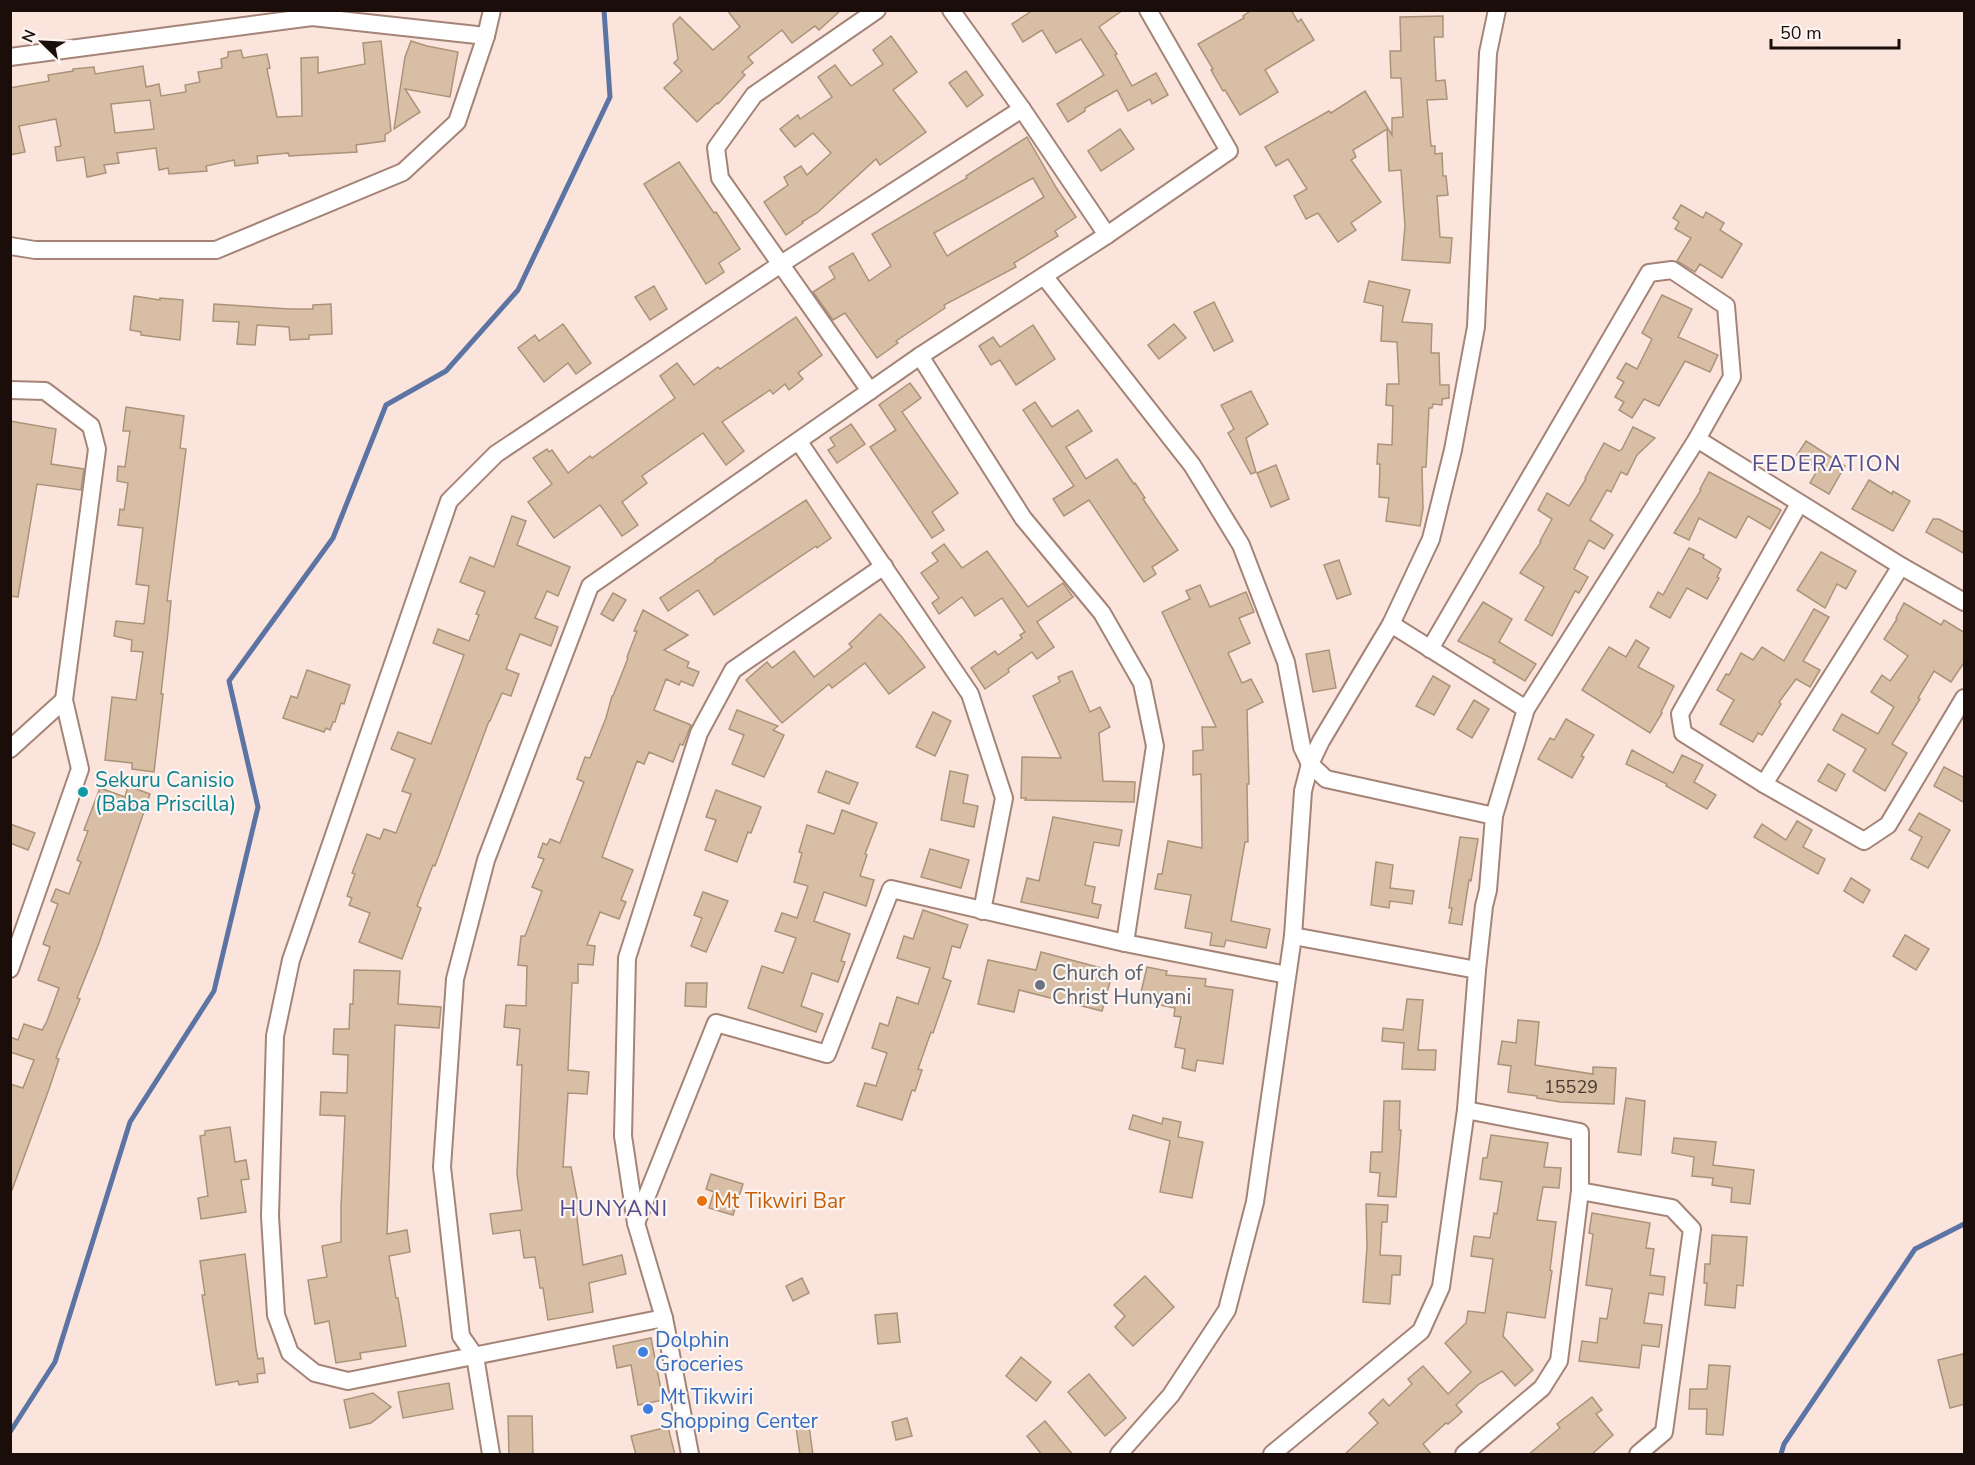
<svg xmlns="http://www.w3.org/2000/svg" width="1975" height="1465" font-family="'Nunito Sans',sans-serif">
  <rect width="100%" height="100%" fill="#fbe4dc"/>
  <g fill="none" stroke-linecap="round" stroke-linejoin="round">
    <g stroke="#5c74a3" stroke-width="5">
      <polyline points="10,1432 55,1362 130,1122 214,991 258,807 229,681 333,538 386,405 446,371 518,290 610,97 604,10"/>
      <polyline points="1781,1454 1784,1444 1915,1249 1964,1224"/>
    </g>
  </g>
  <g fill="#d8bea4" stroke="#ab9379" stroke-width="1.5" fill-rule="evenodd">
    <polygon points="727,10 841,10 819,30 815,26 792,43 782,30 748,57 753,63 742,72 745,75 718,104 717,103 697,122 664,88 682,71 674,63 678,59 673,24 680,17 713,50 740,27"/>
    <polygon points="1033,10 1123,10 1099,27 1117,54 1115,55 1132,86 1156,73 1168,95 1152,104 1150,99 1128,111 1117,90 1085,108 1085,111 1068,122 1057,104 1104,75 1081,39 1056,53 1042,30 1023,42 1012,24"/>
    <polygon points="1252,10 1291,10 1298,22 1301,19 1314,40 1265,70 1278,92 1240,115 1225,90 1223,91 1211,70 1213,69 1198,44 1244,18 1243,16"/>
    <polygon points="1443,16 1443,37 1434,37 1436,81 1445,80 1447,99 1427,100 1431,146 1435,146 1435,154 1442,153 1443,176 1446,176 1448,195 1437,196 1440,237 1452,238 1450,263 1402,260 1405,226 1401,170 1389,171 1387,129 1353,150 1356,157 1351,160 1381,202 1351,223 1356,230 1338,242 1318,213 1306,219 1294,196 1307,189 1288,159 1276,166 1265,147 1329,111 1331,113 1365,91 1392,135 1392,118 1403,117 1401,78 1391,78 1390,51 1401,51 1400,17"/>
    <polygon points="891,36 917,72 893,90 926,132 880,165 876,159 817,213 802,222 803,223 786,235 764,202 788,185 784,177 801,166 807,175 831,153 813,133 795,147 780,129 798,115 800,119 832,97 818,77 835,65 851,86 883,64 873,50"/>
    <path d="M381,41L391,131L385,135V141L356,145L357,152L289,156L288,153L257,156L258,163L235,166L234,160L206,166L207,171L169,174L168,168L159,170L156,148L117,153L119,163L104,165L106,173L87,177L84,157L57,161L55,147L61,146L56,119L19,126L25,152L10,155V88L49,81L48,75L73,71V69L94,67L95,74L143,66L146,87L159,84L161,96L186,92L185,85L200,82L198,72L222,68L221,59L228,57V52L241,50L243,58L267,54L270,68L267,69L277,117L302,116L301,58L318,57V73L365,64L363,43ZM150,100L154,129L115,133L111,104Z"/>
    <polygon points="411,41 427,46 458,52 450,97 405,89 420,112 394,129 405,57"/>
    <polygon points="966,71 983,95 967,107 949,83"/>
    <polygon points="1120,129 1134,149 1101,171 1088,151"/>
    <path d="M1027,137L1057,189L1076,217L1055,231L1058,236L1014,263L1016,267L944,305L945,308L896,341L898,343L877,358L845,313L833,320L813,292L835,278L829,267L853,253L869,281L891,266L872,234L967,178L966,176ZM1033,178L1044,197L947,256L934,233Z"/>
    <polygon points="679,162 714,213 716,212 740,249 719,263 724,272 706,284 644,184"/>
    <polygon points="1681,205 1703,218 1706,212 1724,223 1720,230 1742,244 1722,278 1700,264 1695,272 1677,261 1691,238 1675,229 1679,222 1673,218"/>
    <polygon points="1369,281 1410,290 1402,322 1432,324 1431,353 1439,353 1440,385 1449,385 1449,398 1442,399 1442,405 1433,404 1432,408 1429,408 1426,467 1422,467 1423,509 1420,526 1386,521 1389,498 1379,497 1380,464 1377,464 1378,444 1392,445 1393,406 1386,405 1387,384 1399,384 1397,342 1381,341 1383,306 1364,302"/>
    <polygon points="654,286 667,309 650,320 635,297"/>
    <polygon points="1662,295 1692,309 1678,337 1718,355 1710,372 1685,361 1659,406 1644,399 1632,418 1619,410 1624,402 1615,397 1624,382 1617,378 1626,363 1637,369 1652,339 1642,333"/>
    <polygon points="134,296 160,300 160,298 183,300 180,340 141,335 141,332 130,330"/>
    <polygon points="1214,302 1233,341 1214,351 1194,312"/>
    <polygon points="214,304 290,309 313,309 313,305 331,304 332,334 309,335 309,339 290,340 289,327 257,325 255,345 237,344 239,322 213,321"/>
    <polygon points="796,317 822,355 798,373 803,379 789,390 785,384 773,394 770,390 722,422 744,451 726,465 703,433 642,476 647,483 622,502 638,525 622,536 600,505 554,538 528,502 552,484 533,458 547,449 549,452 552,450 568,473 590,456 592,458 675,398 660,376 677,363 694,385 718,367 720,369"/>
    <polygon points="563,324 591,363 576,374 568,363 544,382 518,348 535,335 539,341"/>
    <polygon points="1174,324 1186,338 1159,359 1148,345"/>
    <polygon points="1033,325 1055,359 1016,385 1000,360 991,365 979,346 993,337 1000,347"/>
    <polygon points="910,383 921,398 902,412 958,493 932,512 944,530 932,538 870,447 896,430 879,405"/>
    <polygon points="1251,391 1268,424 1246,438 1256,472 1251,474 1228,433 1234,429 1221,405"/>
    <polygon points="1035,402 1052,427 1078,410 1092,431 1066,447 1086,479 1117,459 1134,484 1135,483 1145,498 1143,499 1178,550 1152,567 1156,574 1144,582 1089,500 1064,516 1053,499 1074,486 1023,410"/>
    <polygon points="126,407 184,416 180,448 186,449 167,601 171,601 168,632 161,694 163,694 154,772 132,769 132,763 105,760 112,697 136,700 143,652 131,651 132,640 114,636 116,621 144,624 149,586 136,584 143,528 118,525 120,509 124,510 128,483 117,481 118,466 125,467 130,431 123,431"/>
    <polygon points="10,421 56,429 51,464 84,469 81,490 37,484 18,597 10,596"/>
    <polygon points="851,424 865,444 837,463 828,450 835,446 830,438"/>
    <polygon points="1633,427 1655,438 1637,455 1627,475 1621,472 1611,492 1607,490 1590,520 1613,535 1604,549 1589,540 1574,569 1588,577 1579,593 1575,591 1552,636 1525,620 1544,587 1520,573 1541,542 1540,541 1552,519 1538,510 1547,493 1569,506 1586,479 1585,478 1604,443 1619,451 1622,449"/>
    <polygon points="1806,441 1845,466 1829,494 1810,483 1818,469 1797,455"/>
    <polygon points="1276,465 1289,499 1271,507 1257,473"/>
    <polygon points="1709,472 1781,510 1770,529 1748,516 1736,538 1699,518 1689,540 1674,533 1701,490 1700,489"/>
    <polygon points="1869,480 1892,494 1893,491 1910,501 1893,531 1852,509"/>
    <polygon points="806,500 831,538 817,548 816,546 714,615 698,590 668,611 660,598 715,561 715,560"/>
    <polygon points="512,516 526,521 517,545 570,567 558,596 547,591 535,618 558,627 551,646 520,634 506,669 519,674 511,696 502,693 490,721 489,721 435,866 433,865 417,906 421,908 402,959 359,942 370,913 349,905 352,898 347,896 355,874 352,873 367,834 380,839 384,829 396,833 411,794 402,791 415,759 391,749 398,732 431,744 464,655 433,643 438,629 469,641 479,615 476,614 485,592 460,582 470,557 494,567"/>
    <polygon points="1933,519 1939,519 1965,533 1965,554 1926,532"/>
    <polygon points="944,544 962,568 987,551 1028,607 1063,583 1073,597 1037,622 1054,647 1037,659 1032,652 1008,669 1009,672 985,689 971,668 995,651 998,655 1022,638 1020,635 1025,632 1002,598 975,616 962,597 939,614 932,603 939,598 921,573 938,561 932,553"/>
    <polygon points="1689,548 1704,555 1703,558 1721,569 1717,577 1719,578 1707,599 1687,588 1670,618 1650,607 1658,592 1663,595"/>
    <polygon points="1821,552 1856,571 1846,589 1837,584 1825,608 1797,590"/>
    <polygon points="1339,560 1351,594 1337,599 1324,565"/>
    <polygon points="1200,585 1210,607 1246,592 1254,612 1239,618 1250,643 1228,653 1242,683 1251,679 1263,702 1247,710 1249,784 1247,784 1248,842 1245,842 1231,921 1270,929 1266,948 1226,940 1224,947 1210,945 1212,933 1185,928 1191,895 1155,889 1158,874 1162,874 1168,841 1202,848 1201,774 1193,775 1193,751 1203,750 1202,727 1216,727 1162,612 1190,599 1186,591"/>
    <polygon points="613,593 626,600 613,621 601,614"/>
    <polygon points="1483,602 1512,619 1499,642 1536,664 1525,681 1493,662 1495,660 1458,641"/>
    <polygon points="1904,603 1941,625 1944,620 1965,633 1965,661 1951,682 1934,671 1918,698 1920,699 1892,744 1907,753 1885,791 1853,771 1866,749 1833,730 1842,714 1878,734 1894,707 1871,692 1882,675 1890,681 1908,656 1884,639 1897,619 1896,618"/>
    <polygon points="1814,609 1829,617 1803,661 1820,670 1810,687 1796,679 1779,702 1781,704 1762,735 1758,733 1753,742 1720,724 1734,700 1717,690 1726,674 1729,675 1741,653 1753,660 1762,647 1784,661"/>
    <polygon points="643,610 688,635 664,650 689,662 687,667 699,672 693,686 681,681 679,685 666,679 654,710 691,725 683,745 680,744 673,762 649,752 644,764 637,761 602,857 633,870 621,900 626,902 619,919 600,912 587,945 595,946 593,965 578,964 578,983 572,983 568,1070 589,1072 587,1094 568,1093 563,1167 571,1167 579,1209 576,1210 583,1265 622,1255 626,1274 589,1283 593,1312 548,1320 543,1288 540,1288 535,1257 524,1258 520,1230 493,1234 490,1214 522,1210 517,1174 521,1089 522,1065 517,1065 520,1029 504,1027 506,1005 526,1006 527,966 518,965 521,936 525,936 542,891 532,887 544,859 538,857 543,843 547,845 550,839 560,843 584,782 577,779 585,757 590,758 606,718 612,696 613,696 628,658 627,657 637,631 634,631"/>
    <polygon points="880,614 901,636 925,667 889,694 865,663 832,688 829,684 782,723 746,680 767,662 772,668 794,651 814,677 852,647 849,644"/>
    <polygon points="1636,640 1649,648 1638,667 1674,686 1661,712 1662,713 1650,733 1582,690 1609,647 1626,657"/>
    <polygon points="1329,650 1336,688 1313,692 1306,654"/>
    <polygon points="307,670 350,685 344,704 341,703 335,722 333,722 330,730 326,728 324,732 283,718 291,696 297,698"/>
    <polygon points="1072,671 1090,712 1100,707 1110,727 1099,733 1103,781 1135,782 1134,802 1025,800 1026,798 1021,798 1022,757 1061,758 1033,696 1060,682 1058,677"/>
    <polygon points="1433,676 1450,686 1434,715 1416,706"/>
    <polygon points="1474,700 1489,709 1472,738 1457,729"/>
    <polygon points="737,710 778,726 773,730 784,735 764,777 732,764 744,735 729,729"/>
    <polygon points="933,712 951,721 935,756 916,747"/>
    <polygon points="1566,719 1594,735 1581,756 1584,757 1572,778 1538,759 1550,738 1554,740"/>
    <polygon points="1632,750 1673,773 1682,755 1703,765 1694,782 1716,795 1707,809 1666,786 1667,784 1626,764"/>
    <polygon points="1828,764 1845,774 1836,791 1818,781"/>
    <polygon points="1944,767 1965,778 1965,803 1934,786"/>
    <polygon points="826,771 858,783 849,804 818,792"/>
    <polygon points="950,771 968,775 963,803 978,806 974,827 941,820"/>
    <polygon points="128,786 150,794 99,943 77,998 80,999 56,1058 59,1059 49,1089 12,1190 10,1190 10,1084 23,1088 34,1060 10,1052 10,1037 18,1040 24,1024 42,1030 47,1021 59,988 38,980 50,947 43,944 58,904 51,901 56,889 69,894 81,862 77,860 88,831 84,830 100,788 125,797"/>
    <polygon points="716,790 761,807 751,833 748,832 737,862 705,850 716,820 706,817"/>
    <polygon points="842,810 877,823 865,854 867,855 860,876 874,880 866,906 824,892 814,921 850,934 841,961 845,962 838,982 812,973 801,1006 823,1014 816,1032 748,1008 762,966 783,973 796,938 775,931 782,913 797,918 808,886 794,882 802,853 799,852 807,825 834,834"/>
    <polygon points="1919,813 1950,830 1928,868 1911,859 1922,837 1909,830"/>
    <polygon points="1053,817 1122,830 1119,846 1094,842 1085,885 1095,887 1092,903 1101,905 1098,918 1021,902 1027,878 1039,881"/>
    <polygon points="1797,821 1812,830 1803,847 1825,859 1818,874 1754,837 1762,824 1786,840"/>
    <polygon points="10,824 35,833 28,850 10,843"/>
    <polygon points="1460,837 1478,839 1471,881 1469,880 1462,925 1449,923 1452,908 1449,908"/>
    <polygon points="930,849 969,860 961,888 921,877"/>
    <polygon points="1376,862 1393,865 1390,888 1414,891 1412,904 1390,901 1389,908 1371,905"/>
    <polygon points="1851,878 1870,890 1863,903 1844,891"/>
    <polygon points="703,892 728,901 706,952 691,946 702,918 694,915"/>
    <polygon points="923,910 968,925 960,948 952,946 943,978 951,981 933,1033 931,1032 918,1069 922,1070 915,1091 912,1090 902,1120 857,1106 865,1083 876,1086 887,1053 872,1048 880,1023 888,1026 897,997 918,1004 930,968 897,958 904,936 913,939"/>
    <polygon points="1905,935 1929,949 1916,970 1893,956"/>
    <polygon points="1041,952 1113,971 1102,1011 1019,990 1014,1012 978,1004 988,960 1036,970"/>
    <polygon points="1147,967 1167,971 1166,975 1206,979 1205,986 1233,990 1223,1064 1197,1060 1195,1071 1182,1068 1185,1049 1175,1047 1181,1017 1174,1016 1175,1008 1139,1001"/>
    <polygon points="354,970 400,971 398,1004 441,1007 439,1028 395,1025 387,1234 407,1230 410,1252 389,1256 396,1298 398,1298 406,1346 360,1353 361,1359 336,1363 329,1321 315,1324 308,1280 327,1277 322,1246 341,1242 341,1207 345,1116 320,1115 321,1092 347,1093 348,1055 333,1054 334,1029 349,1029 350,1004 353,1004"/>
    <polygon points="686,983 707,983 706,1007 685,1006"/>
    <polygon points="1407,999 1423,1000 1418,1050 1436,1050 1435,1070 1402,1069 1404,1043 1382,1041 1383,1028 1403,1030"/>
    <polygon points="1518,1020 1539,1022 1535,1065 1593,1074 1593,1067 1616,1068 1614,1104 1560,1102 1537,1098 1537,1096 1508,1092 1511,1066 1498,1064 1502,1041 1516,1043"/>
    <polygon points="1626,1098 1645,1101 1641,1155 1618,1152"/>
    <polygon points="1384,1101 1400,1101 1399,1130 1401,1130 1396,1197 1378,1196 1380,1173 1370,1172 1371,1152 1382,1152"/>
    <polygon points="1133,1115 1162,1124 1163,1118 1181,1122 1178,1137 1203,1142 1192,1198 1160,1192 1170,1141 1129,1129"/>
    <polygon points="230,1127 235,1162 246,1160 249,1179 241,1180 246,1212 201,1219 198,1198 208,1196 200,1136 205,1135 205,1131"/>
    <polygon points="1491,1135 1548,1143 1544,1167 1561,1168 1559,1188 1543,1187 1537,1220 1556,1222 1550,1270 1552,1271 1545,1318 1507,1312 1503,1336 1533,1370 1515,1386 1502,1371 1479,1384 1456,1405 1462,1412 1448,1424 1446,1423 1423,1444 1432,1455 1344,1455 1378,1423 1369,1413 1383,1399 1389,1406 1412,1384 1408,1379 1423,1366 1448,1394 1471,1372 1445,1343 1466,1323 1468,1311 1485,1313 1493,1259 1471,1256 1474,1236 1490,1238 1494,1213 1497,1214 1502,1182 1480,1179 1483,1158 1487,1158"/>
    <polygon points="1674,1138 1716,1142 1713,1165 1754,1170 1750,1204 1731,1202 1732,1188 1712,1185 1713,1178 1692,1176 1694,1157 1672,1153"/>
    <polygon points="711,1174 743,1184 733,1215 709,1208 714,1192 706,1189"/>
    <polygon points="1366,1204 1388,1205 1387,1222 1382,1222 1380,1255 1401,1256 1400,1275 1392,1275 1390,1304 1363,1302 1367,1247"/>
    <polygon points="1592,1213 1650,1223 1646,1248 1654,1249 1650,1275 1665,1277 1663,1295 1649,1293 1644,1323 1662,1325 1659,1347 1642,1345 1639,1368 1579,1361 1582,1341 1597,1343 1600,1318 1607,1319 1612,1289 1586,1285 1593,1234 1589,1233"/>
    <polygon points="1712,1235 1747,1237 1743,1286 1737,1285 1735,1308 1705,1305 1707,1283 1704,1283 1705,1264 1710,1264"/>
    <polygon points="245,1254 256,1349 258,1359 263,1358 265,1373 257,1374 258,1382 239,1385 238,1381 216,1385 202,1295 205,1295 200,1261"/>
    <polygon points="1145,1276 1174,1307 1133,1346 1115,1327 1125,1316 1114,1305"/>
    <polygon points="802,1278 809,1293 793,1301 786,1286"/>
    <polygon points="897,1313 900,1342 878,1344 875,1315"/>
    <polygon points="651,1338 663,1400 638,1405 631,1365 617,1368 613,1346"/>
    <polygon points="1963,1354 1965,1361 1965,1404 1950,1408 1938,1360"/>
    <polygon points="1021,1357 1051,1382 1036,1401 1006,1376"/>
    <polygon points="1709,1365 1730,1366 1723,1435 1706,1434 1707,1409 1689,1409 1690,1389 1707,1389"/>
    <polygon points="1089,1374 1126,1418 1105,1436 1068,1392"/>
    <polygon points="449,1383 453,1409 403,1418 398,1392"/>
    <polygon points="373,1393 391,1407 371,1423 350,1428 344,1400"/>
    <polygon points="1592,1397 1602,1410 1596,1414 1613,1435 1600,1447 1591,1455 1528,1455 1560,1428 1557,1424"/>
    <polygon points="508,1416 532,1416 533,1454 509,1455"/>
    <polygon points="907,1418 912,1436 896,1440 892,1422"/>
    <polygon points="808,1419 813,1455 800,1455 795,1421"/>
    <polygon points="1045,1421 1073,1455 1042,1455 1027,1436"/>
    <polygon points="668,1427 675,1455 636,1455 631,1436"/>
  </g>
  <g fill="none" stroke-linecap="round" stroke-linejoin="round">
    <defs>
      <g id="minor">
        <polyline points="951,10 1022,109 1107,235"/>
        <polyline points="10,57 312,17 486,36"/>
        <polyline points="10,246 35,250 216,250 403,172 457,122 486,36 492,10"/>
        <polyline points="1044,276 1192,465 1241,545 1286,662 1302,747 1310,764 1326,779 1494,816"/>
        <polyline points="920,356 1023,518 1102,613 1142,683 1155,746 1125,943"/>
        <polyline points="10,390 45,391 91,426 97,449 64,700 80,769 10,969"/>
        <polyline points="870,391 720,178 716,148 754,95 877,10"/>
        <polyline points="1697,439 1901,566 1964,602"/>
        <polyline points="799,442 970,694 1004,798 982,911"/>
        <polyline points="1799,504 1680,714 1683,733 1764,784 1864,841 1888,825 1964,698"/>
        <polyline points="1391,624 1526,709"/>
        <polyline points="10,749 64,700"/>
        <polyline points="1764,784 1901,566"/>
        <polyline points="1293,936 1477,970"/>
        <polyline points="1580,1191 1672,1208 1692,1229 1664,1432 1638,1454"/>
        <polyline points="636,1223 716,1023 827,1054 891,889 1125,943 1287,975"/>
        <polyline points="664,1318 636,1223 623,1136 627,958 699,733 733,670 884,566"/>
        <polyline points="491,1454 475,1356 461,1336 442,1167 455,979 486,860 590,586 920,356 1107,235 1229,151 1148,10"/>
        <polyline points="690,1454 664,1318 348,1381 315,1373 290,1353 276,1315 270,1216 275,1036 291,960 449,501 496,454 781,264 1022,109"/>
        <polyline points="1119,1454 1171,1395 1227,1310 1255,1202 1293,936 1303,791 1310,764 1321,741 1391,624 1431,539 1453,450 1476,327 1488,53 1497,10"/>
        <polyline points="1272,1454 1421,1331 1441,1287 1466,1110 1477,970 1484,906 1488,890 1494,816 1526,709 1697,439 1732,377 1726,306 1672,270 1649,273 1430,649"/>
        <polyline points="1464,1454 1542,1388 1559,1361 1580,1191 1580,1132 1466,1110"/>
      </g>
    </defs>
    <use href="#minor" stroke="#a58477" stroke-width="20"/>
    <use href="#minor" stroke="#fff" stroke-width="16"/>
  </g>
  <circle fill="#0f9aa8" stroke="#fdf5f2" stroke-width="2" cx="83" cy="792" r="6"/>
  <circle fill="#6b7280" stroke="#fdf5f2" stroke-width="2" cx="1040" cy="985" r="6"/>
  <circle fill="#e8710a" stroke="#fdf5f2" stroke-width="2" cx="702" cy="1201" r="6"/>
  <g fill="#3f7fe0" stroke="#fdf5f2" stroke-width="2">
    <circle cx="643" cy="1352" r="6"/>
    <circle cx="648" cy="1409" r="6"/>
  </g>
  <g text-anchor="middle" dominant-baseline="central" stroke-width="4.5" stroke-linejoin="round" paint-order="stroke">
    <g font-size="18" fill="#4a3a30">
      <text x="1571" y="1087">15529</text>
    </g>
    <g font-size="21" fill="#0d838f" stroke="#fdf5f2" text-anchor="start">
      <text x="95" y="780">Sekuru Canisio<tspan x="95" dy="24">(Baba Priscilla)</tspan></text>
    </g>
    <g font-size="21" fill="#5b616d" stroke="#fdf5f2" text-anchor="start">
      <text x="1052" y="973">Church of<tspan x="1052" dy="24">Christ Hunyani</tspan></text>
    </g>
    <g font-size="21" fill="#c56008" stroke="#fdf5f2" text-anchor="start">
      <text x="714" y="1201">Mt Tikwiri Bar</text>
    </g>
    <g font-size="21" fill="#366cbe" stroke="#fdf5f2" text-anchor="start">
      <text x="655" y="1340">Dolphin<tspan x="655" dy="24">Groceries</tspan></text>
      <text x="660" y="1397">Mt Tikwiri<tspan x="660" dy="24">Shopping Center</tspan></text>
    </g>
    <g font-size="22" letter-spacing="1.5" fill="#544d8c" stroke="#fdf5f2">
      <text x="1827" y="464">FEDERATION</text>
      <text x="614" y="1209">HUNYANI</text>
    </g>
  </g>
  <rect width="1975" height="1465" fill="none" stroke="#1b0e0a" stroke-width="24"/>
  <g transform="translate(42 42) rotate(294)" stroke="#fdf5f2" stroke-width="4.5" paint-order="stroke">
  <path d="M0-4.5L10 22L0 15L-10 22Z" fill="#1b0e0a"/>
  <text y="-9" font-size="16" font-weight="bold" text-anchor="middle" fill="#1b0e0a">N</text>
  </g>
  <path d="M1771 39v9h128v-9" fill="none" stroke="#1b0e0a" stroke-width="3"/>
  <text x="1780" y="39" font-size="18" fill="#1b0e0a" stroke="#fdf5f2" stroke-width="4.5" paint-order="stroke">50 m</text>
</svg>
